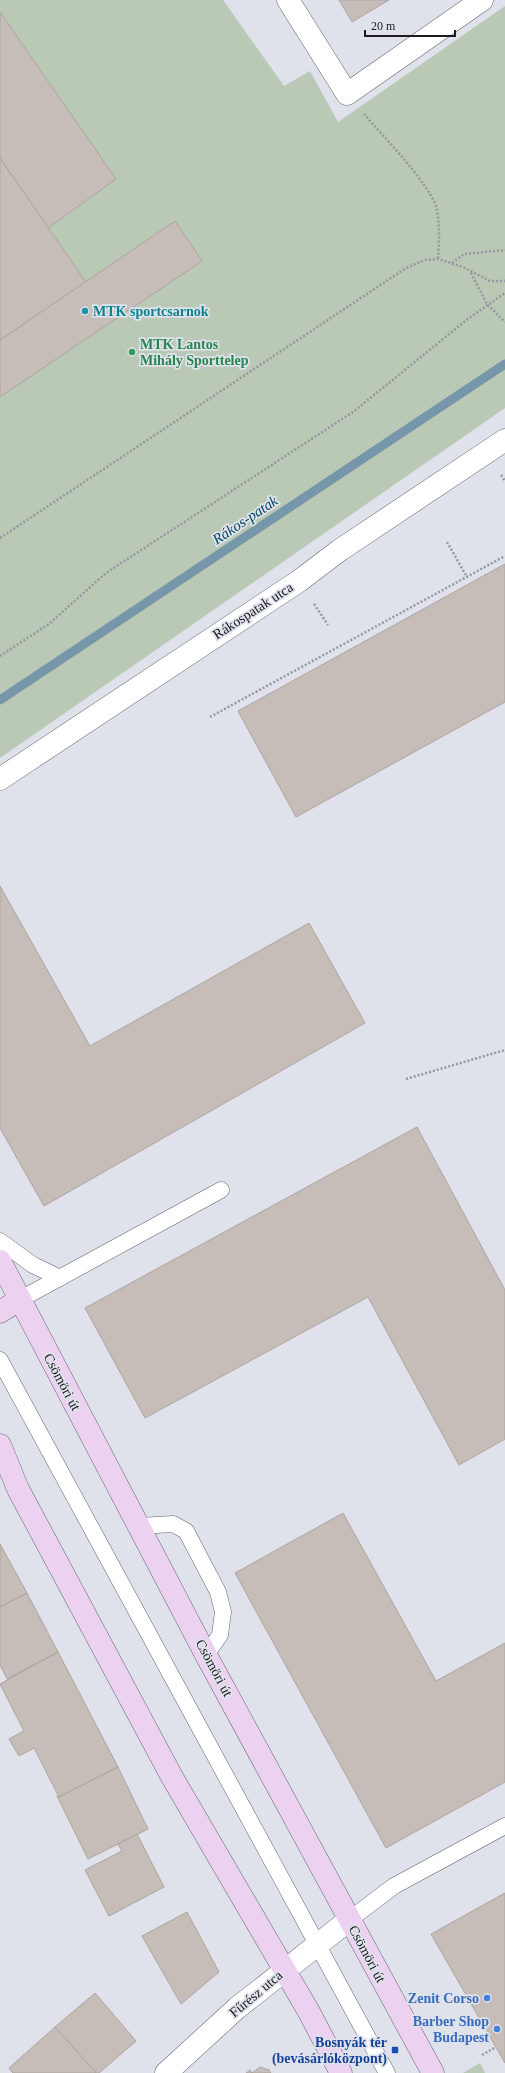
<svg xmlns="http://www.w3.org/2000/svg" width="505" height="2073" font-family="Georgia,serif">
  <rect width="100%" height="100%" fill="#dfe2eb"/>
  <g fill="#bac8b6">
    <polygon points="0,0 223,0 284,86 310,71 338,122 505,6 505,408 0,758"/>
    <polygon points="480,2063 485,2073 463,2073"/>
  </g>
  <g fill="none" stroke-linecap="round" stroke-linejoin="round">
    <polyline stroke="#7597a9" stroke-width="9" points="0,700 505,364"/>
  </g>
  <g fill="#c6bcb8" stroke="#ada49f">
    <polygon points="339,0 389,0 352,22"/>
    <polygon points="0,12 116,179 48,228 0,158"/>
    <polygon points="0,158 86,282 0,340"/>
    <polygon points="175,221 202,261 0,397 0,340"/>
    <polygon points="505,564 505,702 296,817 238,711"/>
    <polygon points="0,886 90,1046 309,923 365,1023 44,1206 0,1128"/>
    <polygon points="417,1127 505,1290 505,1439 459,1465 368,1297 145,1418 85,1308"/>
    <polygon points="343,1513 436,1681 505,1643 505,1782 386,1848 235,1573"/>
    <polygon points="0,1544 27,1593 0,1607"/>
    <polygon points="27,1593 58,1652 7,1679 0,1665 0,1607"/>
    <polygon points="58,1652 118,1767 59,1797 34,1748 19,1756 9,1739 24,1731 0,1684"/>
    <polygon points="118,1767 148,1829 88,1859 57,1796 59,1797"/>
    <polygon points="137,1834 164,1887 109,1916 85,1870 122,1851 118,1844"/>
    <polygon points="505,1893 505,2063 431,1934"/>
    <polygon points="187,1912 219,1972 181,2004 142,1936"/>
    <polygon points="95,1993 136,2041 99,2073 96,2073 55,2027"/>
    <polygon points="55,2027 96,2073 13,2073 9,2068"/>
    <polygon points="260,2067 269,2070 271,2073 246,2073 250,2070 252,2073"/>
  </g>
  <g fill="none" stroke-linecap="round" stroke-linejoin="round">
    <defs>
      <g id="service">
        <polyline points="0,1241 33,1265 60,1278"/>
        <polyline points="19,1300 221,1190"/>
        <polyline points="0,1360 387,2073"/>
        <polyline points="139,1526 173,1524 186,1531 218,1592 223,1612 220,1635 206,1655"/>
        <polyline points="349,1920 394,1886 505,1826"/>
      </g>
      <g id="minor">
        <polyline points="288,0 347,94 482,0"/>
        <polyline points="166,2073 237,2008 349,1920"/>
      </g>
      <polyline id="tertiary" points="0,779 299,581 340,550 505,440"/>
      <g id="secondary">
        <polyline points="0,1261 206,1655 433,2073"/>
        <polyline points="0,1312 19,1300"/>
        <polyline points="0,1445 18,1489 172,1777 309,2012 341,2073"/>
      </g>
    </defs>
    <use href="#service" stroke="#62656d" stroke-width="17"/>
    <use href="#minor" stroke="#62656d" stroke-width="23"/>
    <use href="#tertiary" stroke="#62656d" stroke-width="23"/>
    <use href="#secondary" stroke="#62656d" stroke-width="23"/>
    <g stroke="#95979e" stroke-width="2.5" stroke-dasharray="2 2" stroke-linecap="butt">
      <path d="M364,114C381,134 433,187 437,210C440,226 439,243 438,259"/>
      <polyline points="452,263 464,254 505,250"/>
      <polyline points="471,273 487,304 505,322"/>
      <polyline points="501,475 505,481"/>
      <polyline points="0,538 406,268 425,260 438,259 463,267 490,281 505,281"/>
      <polyline points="447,542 467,577"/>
      <polyline points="314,604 328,625"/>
      <polyline points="0,656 49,624 106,573 353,412 469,318 505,293"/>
      <polyline points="210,717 505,556"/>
      <polyline points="406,1079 505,1050"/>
      <polyline points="482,2055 496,2047"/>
    </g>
    <use href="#service" stroke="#fff" stroke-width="16"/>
    <use href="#minor" stroke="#fff" stroke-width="22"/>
    <use href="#tertiary" stroke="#fff" stroke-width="22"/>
    <use href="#secondary" stroke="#ecd1f1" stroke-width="22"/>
  </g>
  <circle fill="#0f9aa8" stroke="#dfe2eb" stroke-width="1.5" cx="85" cy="311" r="4"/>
  <circle fill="#2e9e5b" stroke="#dfe2eb" stroke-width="1.5" cx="132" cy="352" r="4"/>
  <g fill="#3f7fe0" stroke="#dfe2eb" stroke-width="1.5">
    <circle cx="487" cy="1998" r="4"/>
    <circle cx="497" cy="2029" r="4"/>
  </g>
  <rect fill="#1a4fb4" stroke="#dfe2eb" stroke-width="1.5" x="391" y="2046" width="8" height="8" rx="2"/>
  <g text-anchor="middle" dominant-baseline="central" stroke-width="3.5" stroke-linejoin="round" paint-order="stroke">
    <g font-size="14" font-weight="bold" fill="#0d838f" stroke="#dfe2eb" text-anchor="start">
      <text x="93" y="311">MTK sportcsarnok</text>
    </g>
    <g font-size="14" font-weight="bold" fill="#27864d" stroke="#dfe2eb" text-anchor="start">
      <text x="140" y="344">MTK Lantos<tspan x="140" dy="16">Mihály Sporttelep</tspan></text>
    </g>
    <g font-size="14" fill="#1b1c1f" stroke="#dfe2eb">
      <text transform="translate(253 611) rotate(-33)">Rákospatak utca</text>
      <text transform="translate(62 1382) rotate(62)">Csömöri út</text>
      <text transform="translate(214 1668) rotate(62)">Csömöri út</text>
      <text transform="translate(367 1954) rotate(62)">Csömöri út</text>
      <text transform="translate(256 1994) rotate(-40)">Fűrész utca</text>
    </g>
    <g font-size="14" font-weight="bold" fill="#366cbe" stroke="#dfe2eb" text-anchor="end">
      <text x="479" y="1998">Zenit Corso</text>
      <text x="489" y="2021">Barber Shop<tspan x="489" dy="16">Budapest</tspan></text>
    </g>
    <g font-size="14" font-weight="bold" fill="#164399" stroke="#dfe2eb" text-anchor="end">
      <text x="387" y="2042">Bosnyák tér<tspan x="387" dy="16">(bevásárlóközpont)</tspan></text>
    </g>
    <g font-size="15" font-style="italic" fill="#004661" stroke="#dfe2eb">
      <text transform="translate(245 520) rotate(-34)">Rákos-patak</text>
    </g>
  </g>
  <path d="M365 30v6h90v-6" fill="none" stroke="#1b1c1f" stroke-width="2"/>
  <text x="371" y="30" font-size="12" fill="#1b1c1f" stroke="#dfe2eb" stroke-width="3" paint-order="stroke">20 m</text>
</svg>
